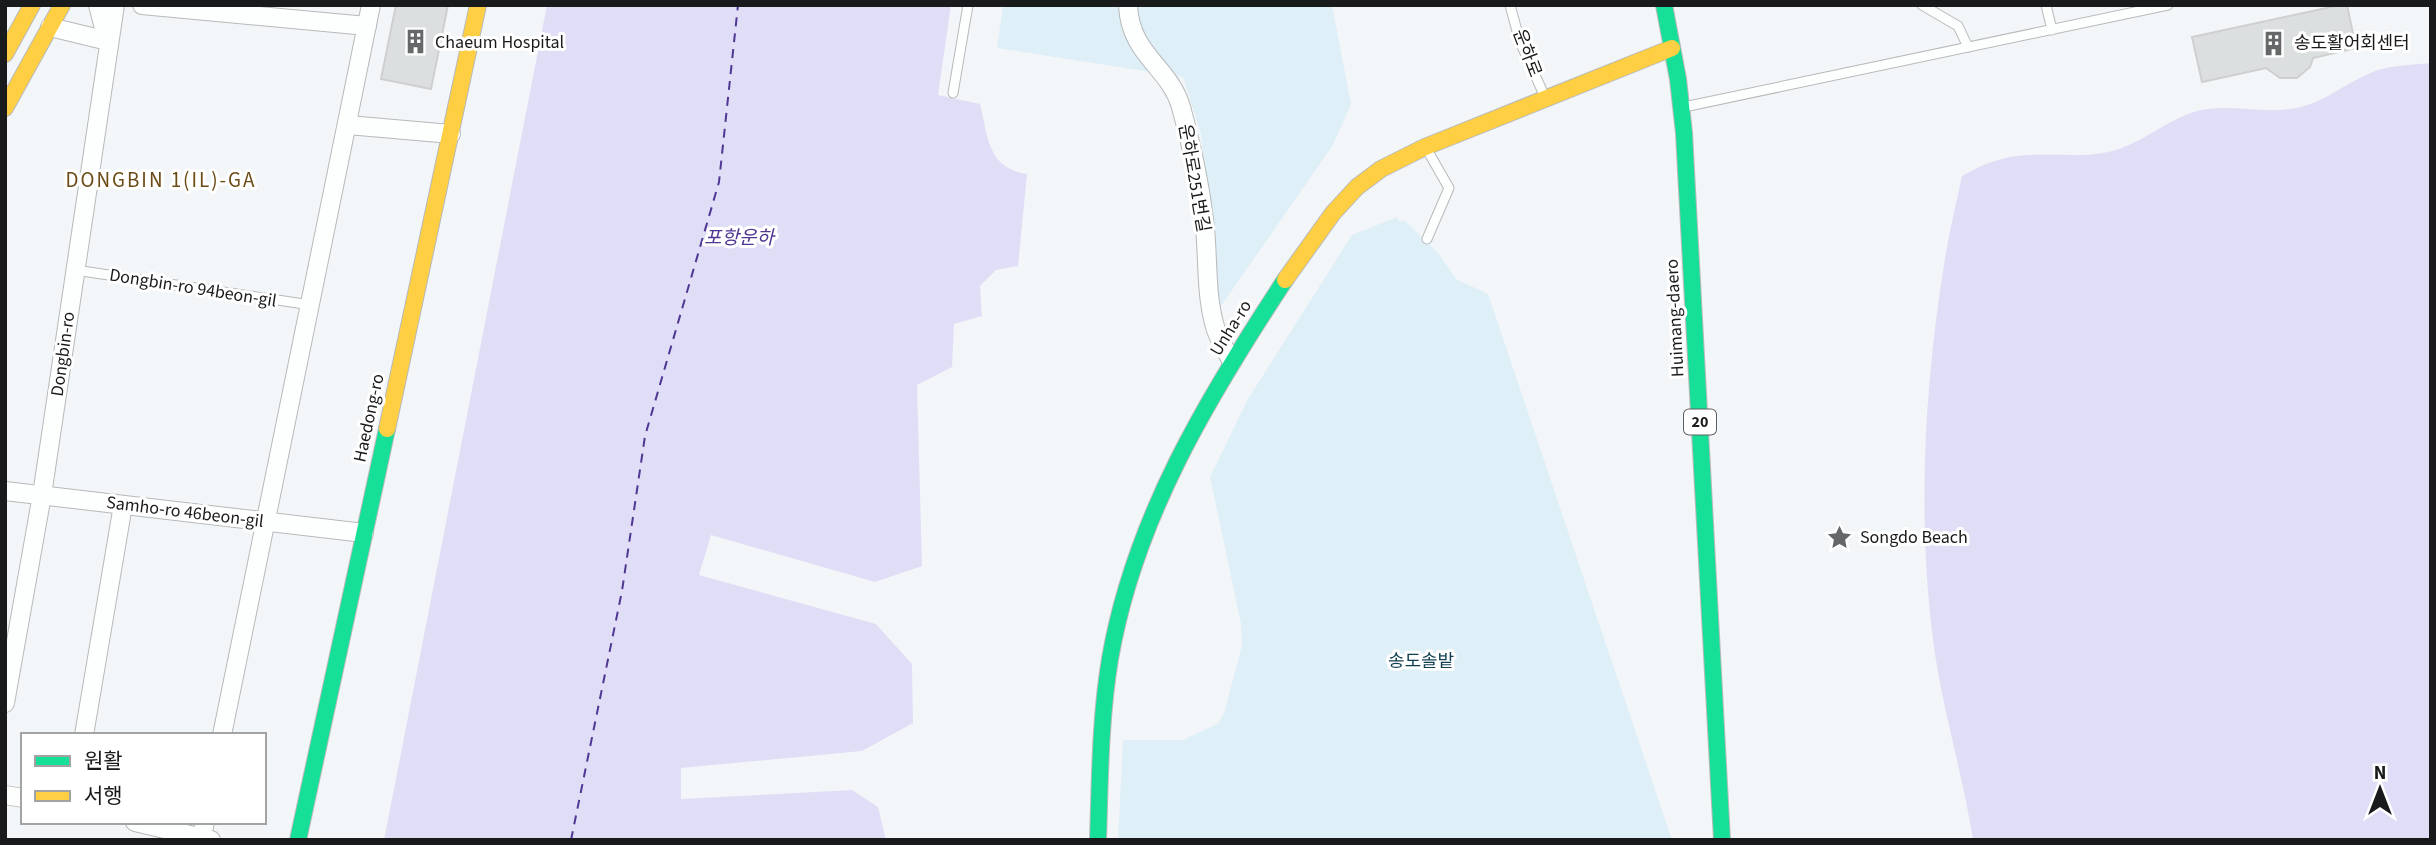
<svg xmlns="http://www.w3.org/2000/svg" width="2436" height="845" font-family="'Source Sans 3','Noto Sans KR',sans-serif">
  <rect width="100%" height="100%" fill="#f3f6f8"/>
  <g fill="#dfeff7">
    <polygon points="1003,5 1332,5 1351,104 1333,145 1219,309 1201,134 1183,77 997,48"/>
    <polygon points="1397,217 1400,222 1404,220 1438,253 1456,279 1488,294 1672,840 1118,840 1123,740 1183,740 1219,723 1225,710 1242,645 1241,624 1210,477 1248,399 1352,235"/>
  </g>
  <g fill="#e0def6">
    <path d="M547,5H951L938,95L980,104C988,136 987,168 1027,174L1018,266L996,270L980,286L982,316L954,324L952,367L917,385L922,566L875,582L711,535L699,575L876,624L912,664L913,723L862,751L681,768V799L852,790L878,807L886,840H384Z"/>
    <path d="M2431,63V840H1973C1963,775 1943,712 1934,647C1917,521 1924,389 1944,265C1948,235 1956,205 1962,176C1983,164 2003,156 2028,155C2055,153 2080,158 2108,152C2140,145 2163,122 2194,112C2225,102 2262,115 2296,108C2323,103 2343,85 2368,74C2386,65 2410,65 2431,63Z"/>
  </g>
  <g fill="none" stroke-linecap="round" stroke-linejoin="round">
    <polyline stroke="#503794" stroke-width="2" stroke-dasharray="9 7" stroke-linecap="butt" points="571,840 622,591 645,436 719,182 738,5"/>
  </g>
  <g fill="#dcdfe0" stroke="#ced0d0" stroke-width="2">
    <polygon points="396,5 448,5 431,89 381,79"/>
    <polygon points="2340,5 2347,5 2356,48 2313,58 2310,67 2297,78 2280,78 2266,68 2202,82 2192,37"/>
  </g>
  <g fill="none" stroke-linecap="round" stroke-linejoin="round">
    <defs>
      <g id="lane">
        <polyline points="1510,5 1520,42 1545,97"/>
        <polyline points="1922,5 1958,26 1968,47"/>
        <polyline points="2046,5 2052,30"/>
        <polyline points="953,93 968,5"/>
        <polyline points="1684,107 2168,5"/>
        <polyline points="1426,148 1449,188 1427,239"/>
        <polyline points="75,270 311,305"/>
      </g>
      <g id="street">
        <polyline points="98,5 106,36"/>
        <polyline points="142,5 367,26"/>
        <path d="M1128,5C1130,55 1169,66 1181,107C1191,143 1201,191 1205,228C1208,259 1206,293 1214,323C1217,337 1225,349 1232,362"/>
        <polyline points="50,27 108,41"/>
        <polyline points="348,125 451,134"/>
        <polyline points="5,491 364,533"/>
        <polyline points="5,703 42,495 115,5"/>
        <polyline points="84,735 123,505"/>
        <polyline points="222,735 371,5"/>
        <polyline points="5,795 23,798"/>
        <polyline points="135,822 211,840"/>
        <polyline points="201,840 205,822"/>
      </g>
      <g id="fast">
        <polyline points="1664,5 1678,79 1684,133 1722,840"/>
        <polyline points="298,840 387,429"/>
        <path d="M1098,840C1100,780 1100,719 1110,659C1134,519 1208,397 1285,280"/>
      </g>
      <g id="slow">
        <polyline points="5,54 32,5"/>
        <polyline points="5,108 62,5"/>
        <polyline points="1285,280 1333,213 1357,187 1381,169 1425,147 1672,48"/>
        <polyline points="387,429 478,5"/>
      </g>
    </defs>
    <use href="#lane" stroke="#b7b9ba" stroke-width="11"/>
    <use href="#street" stroke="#b7b9ba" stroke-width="20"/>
    <use href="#fast" stroke="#b7b9ba" stroke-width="18"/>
    <use href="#slow" stroke="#b7b9ba" stroke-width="18"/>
    <use href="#lane" stroke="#fdfefe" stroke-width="9"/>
    <use href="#street" stroke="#fdfefe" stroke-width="18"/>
    <use href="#fast" stroke="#16e098" stroke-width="16"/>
    <use href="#slow" stroke="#ffcf43" stroke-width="16"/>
  </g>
  <defs>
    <symbol id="building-bare" viewBox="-9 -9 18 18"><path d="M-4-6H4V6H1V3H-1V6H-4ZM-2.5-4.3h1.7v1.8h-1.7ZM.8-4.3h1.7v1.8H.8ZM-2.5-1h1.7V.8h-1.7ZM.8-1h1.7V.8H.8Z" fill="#656768" stroke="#fff" stroke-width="2.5" paint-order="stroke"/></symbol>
    <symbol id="sight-bare" viewBox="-9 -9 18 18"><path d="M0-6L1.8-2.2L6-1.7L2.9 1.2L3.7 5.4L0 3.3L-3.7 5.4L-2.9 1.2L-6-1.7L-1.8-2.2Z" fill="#656768" stroke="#fff" stroke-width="2.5" paint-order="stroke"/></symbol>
  </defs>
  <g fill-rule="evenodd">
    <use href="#building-bare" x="398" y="24" width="35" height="35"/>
    <use href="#building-bare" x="2256" y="26" width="35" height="35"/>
    <use href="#sight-bare" x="1822" y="520" width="35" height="35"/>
  </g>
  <g text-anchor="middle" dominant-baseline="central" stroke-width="6" stroke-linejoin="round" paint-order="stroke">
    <rect fill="#fff" stroke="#5e5f5f" stroke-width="2" x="1684" y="409.5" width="32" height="25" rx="5"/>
    <g font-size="16" font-weight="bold" fill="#191a1b">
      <text x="1700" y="422">20</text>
    </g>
    <g font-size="18" fill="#191a1b" stroke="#fff" text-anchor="start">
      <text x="435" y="42">Chaeum Hospital</text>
      <text x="2294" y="43">송도활어회센터</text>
      <text x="1860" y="537">Songdo Beach</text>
    </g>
    <g font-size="18" fill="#191a1b" stroke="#fff">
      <text transform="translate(1527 53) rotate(69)">운하로</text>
      <text transform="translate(1194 178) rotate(80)">운하로251번길</text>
      <text transform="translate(193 288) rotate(9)">Dongbin-ro 94beon-gil</text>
      <text transform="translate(1675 318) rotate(-93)">Huimang-daero</text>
      <text transform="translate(1231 328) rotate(-58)">Unha-ro</text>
      <text transform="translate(63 354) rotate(-82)">Dongbin-ro</text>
      <text transform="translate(369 418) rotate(-78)">Haedong-ro</text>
      <text transform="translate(185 512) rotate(7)">Samho-ro 46beon-gil</text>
    </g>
    <g font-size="18" fill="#0f3e51" stroke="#fff">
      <text x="1421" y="661">송도솔밭</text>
    </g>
    <g font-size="19" font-style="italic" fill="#503794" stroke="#fff">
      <text x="739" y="238">포항운하</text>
    </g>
    <g font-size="21" letter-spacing="2" fill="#6c4b17" stroke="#fff">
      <text x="161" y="180">DONGBIN 1(IL)-GA</text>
    </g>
  </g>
  <rect width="2436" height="845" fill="none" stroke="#191a1b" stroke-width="14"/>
  <rect x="21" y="733" width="245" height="91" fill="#ffffff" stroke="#a3a3a4" stroke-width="2"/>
  <rect x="35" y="756" width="35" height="10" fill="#16e098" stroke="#a3a3a4" stroke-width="2"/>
  <text x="84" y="768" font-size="21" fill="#191a1b">원활</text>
  <rect x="35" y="791" width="35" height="10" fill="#ffcf43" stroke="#a3a3a4" stroke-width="2"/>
  <text x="84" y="803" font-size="21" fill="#191a1b">서행</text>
  <g transform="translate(2380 789)" stroke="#ffffff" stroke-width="5" paint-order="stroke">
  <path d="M0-5L12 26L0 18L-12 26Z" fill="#191a1b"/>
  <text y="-10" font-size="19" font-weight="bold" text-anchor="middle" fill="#191a1b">N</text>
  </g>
</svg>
